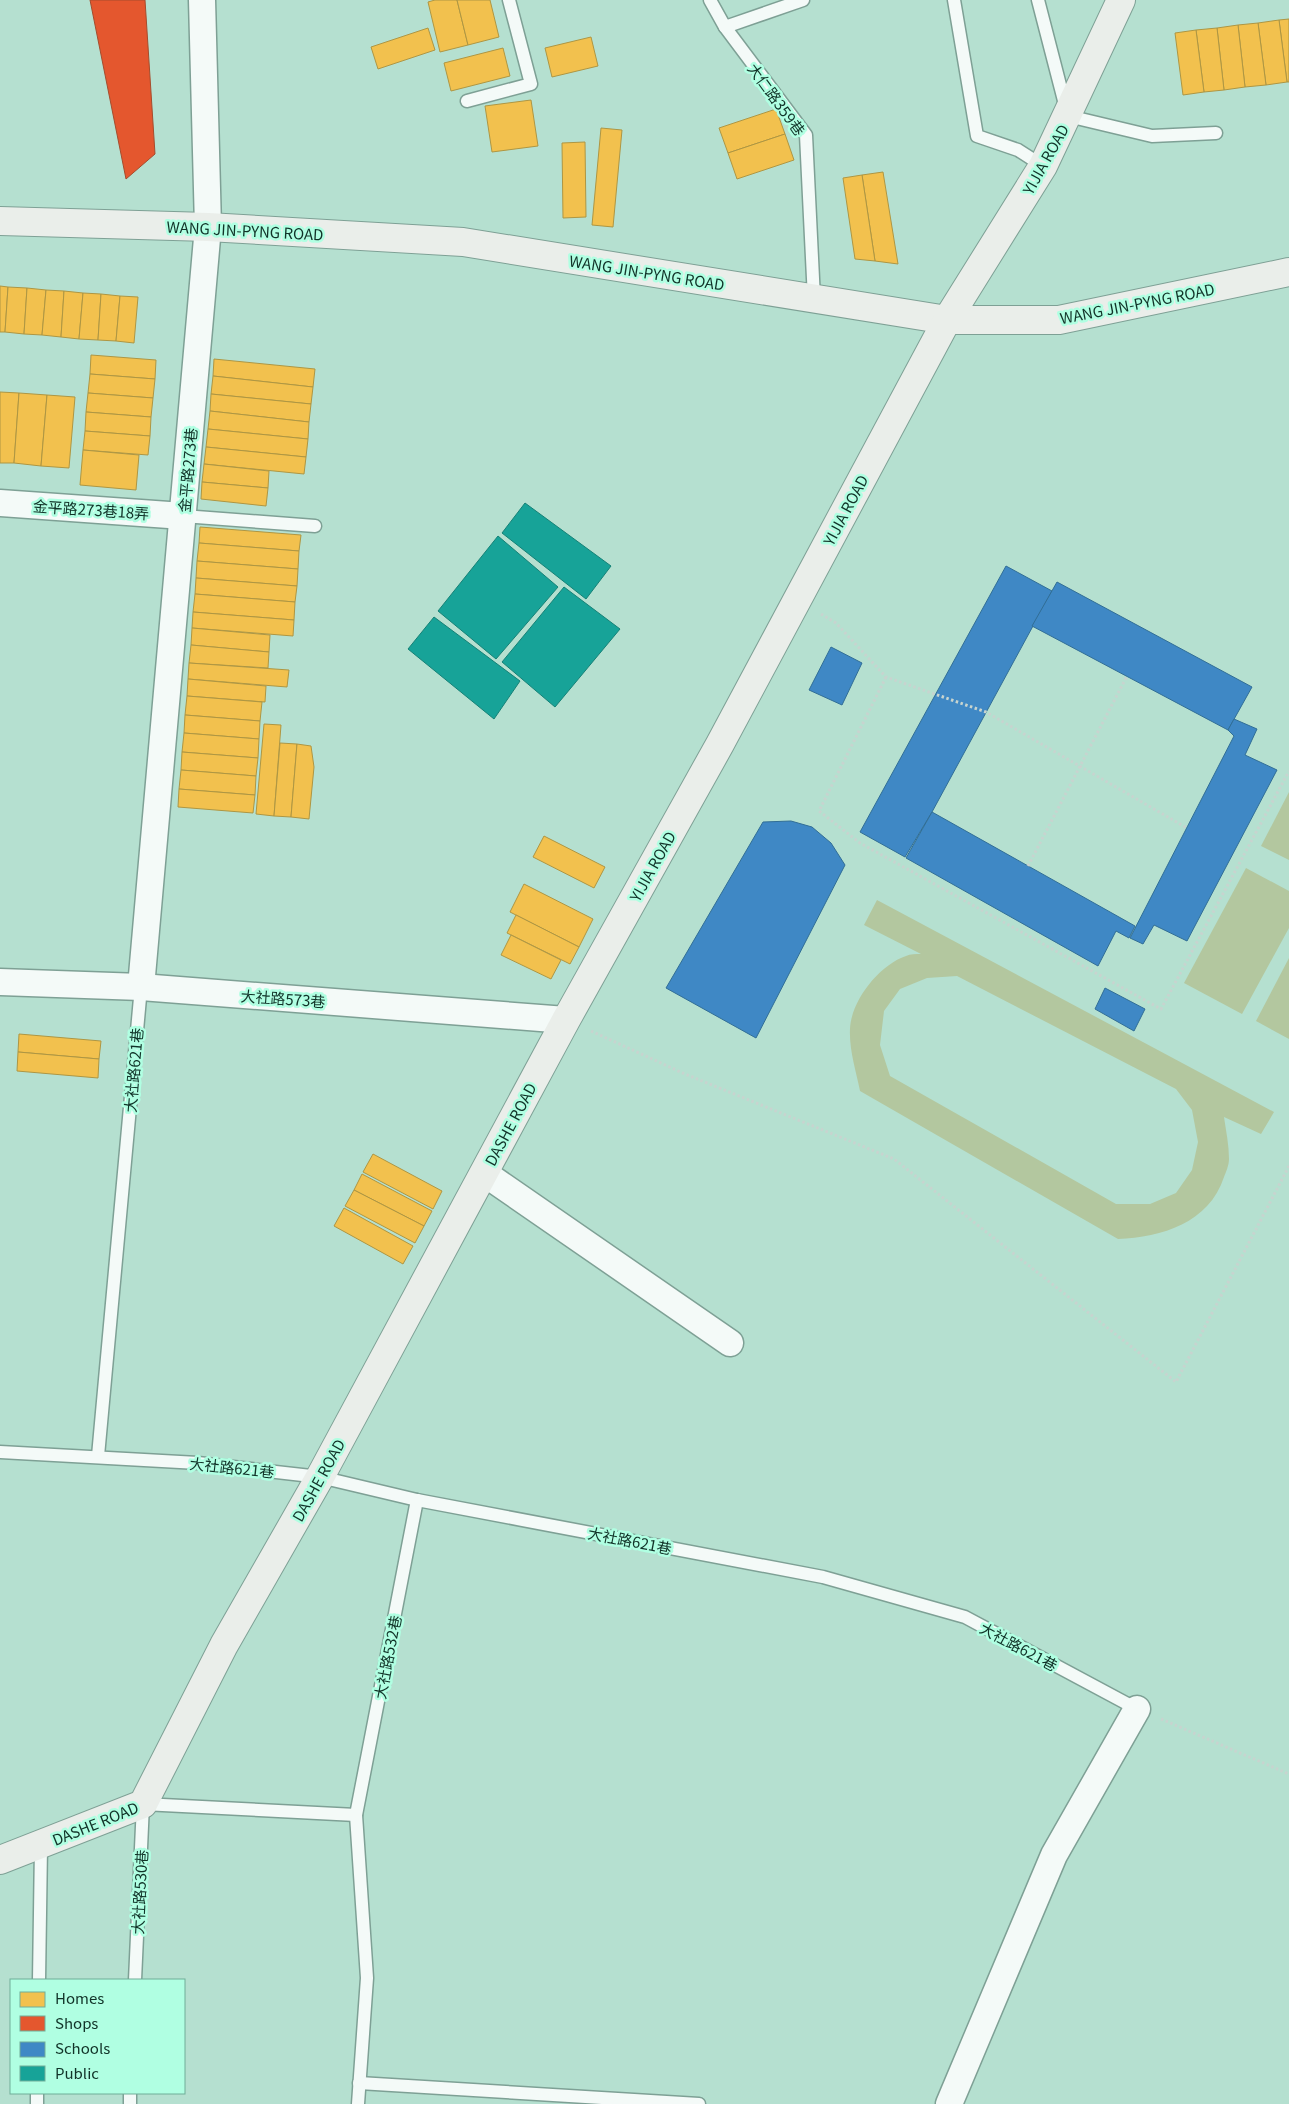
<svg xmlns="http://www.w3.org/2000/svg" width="1289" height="2104" font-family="Georgia,'Noto Sans TC',serif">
  <rect width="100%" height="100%" fill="#b5e0d0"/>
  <g fill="#b3c79f" fill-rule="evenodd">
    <polygon points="1289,792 1289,860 1261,846"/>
    <polygon points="1246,868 1289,891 1289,928 1242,1014 1184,983"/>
    <path d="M877,900L1274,1112L1261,1134L1224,1117C1226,1131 1229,1145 1229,1159C1229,1165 1226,1172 1224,1177C1209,1223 1162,1237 1118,1239L860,1091C856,1071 849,1050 850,1029C851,1001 879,965 906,956C910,954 916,954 921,954L864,925ZM957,976L1176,1089L1192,1110L1198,1142L1192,1170L1176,1193L1150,1204H1116L890,1076L880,1045L884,1011L900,989L927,978Z"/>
    <polygon points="1289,958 1289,1039 1256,1021"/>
  </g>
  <g fill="#f2c14e" stroke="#ae9643">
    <polygon points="435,0 457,0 468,45 440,52 428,2"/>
    <polygon points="457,0 490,0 499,37 468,45"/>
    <polygon points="1289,19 1289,82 1287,82 1279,20"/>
    <polygon points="1279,20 1287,82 1266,85 1258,23"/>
    <polygon points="1258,23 1266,85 1245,87 1238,25"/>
    <polygon points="1238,25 1245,87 1224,90 1217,28"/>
    <polygon points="428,28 435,50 378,69 371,47"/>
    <polygon points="1217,28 1224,90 1204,92 1196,30"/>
    <polygon points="1196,30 1204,92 1183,95 1175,33"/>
    <polygon points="591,37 598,66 552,77 545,48"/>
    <polygon points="503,48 510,76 451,91 444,63"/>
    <polygon points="531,100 538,146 492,152 485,106"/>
    <polygon points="776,109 785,134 728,153 719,128"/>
    <polygon points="601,128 622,130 613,227 592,225"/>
    <polygon points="785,134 794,160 737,179 728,153"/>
    <polygon points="585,142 586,217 563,218 562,143"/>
    <polygon points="883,172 898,264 875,261 862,175"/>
    <polygon points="862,175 875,261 855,259 843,178"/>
    <polygon points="0,286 8,287 5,332 0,332"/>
    <polygon points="8,287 27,288 24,334 5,332"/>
    <polygon points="27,288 46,290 42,335 24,334"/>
    <polygon points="46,290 64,291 61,337 42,335"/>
    <polygon points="64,291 83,293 79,339 61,337"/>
    <polygon points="83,293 101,294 98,340 79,339"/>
    <polygon points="101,294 120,296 116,341 98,340"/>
    <polygon points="120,296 138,297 134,343 116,341"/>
    <polygon points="91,355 156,360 155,379 90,374"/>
    <polygon points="214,359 315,369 313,387 213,376"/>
    <polygon points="90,374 155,379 153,398 88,393"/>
    <polygon points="213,376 313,387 311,404 211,394"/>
    <polygon points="0,392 19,393 14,463 0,463"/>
    <polygon points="19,393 47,395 41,466 14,463"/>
    <polygon points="88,393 153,398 151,417 86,412"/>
    <polygon points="211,394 311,404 309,422 210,411"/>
    <polygon points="47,395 75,397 69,468 41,466"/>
    <polygon points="210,411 309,422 308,439 208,429"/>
    <polygon points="86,412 151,417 150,436 85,431"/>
    <polygon points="208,429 308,439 306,457 206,447"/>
    <polygon points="85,431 150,436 148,455 83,450"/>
    <polygon points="206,447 306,457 304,474 204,464"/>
    <polygon points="83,450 139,455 136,490 80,485"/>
    <polygon points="204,464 269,471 268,488 202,482"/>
    <polygon points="202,482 268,488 266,506 201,499"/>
    <polygon points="200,527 301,535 299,551 199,543"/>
    <polygon points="199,543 299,551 298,569 197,561"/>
    <polygon points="197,561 298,569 297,586 196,578"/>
    <polygon points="196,578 297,586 295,602 195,594"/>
    <polygon points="195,594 295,602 294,620 193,612"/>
    <polygon points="193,612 294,620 293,636 192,628"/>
    <polygon points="192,628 270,635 269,652 191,645"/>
    <polygon points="191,645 269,652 268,668 189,663"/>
    <polygon points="189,663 289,670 287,687 188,679"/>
    <polygon points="188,679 266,686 265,702 187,696"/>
    <polygon points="187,696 262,702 260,721 185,715"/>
    <polygon points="185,715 260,721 259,739 184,733"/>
    <polygon points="264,724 281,725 274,816 256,814"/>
    <polygon points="184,733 259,739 258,758 182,752"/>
    <polygon points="280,743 297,744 291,817 274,816"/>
    <polygon points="297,744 311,746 314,767 309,819 291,817"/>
    <polygon points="182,752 258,758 256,776 181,770"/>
    <polygon points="181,770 256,776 255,795 179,789"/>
    <polygon points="179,789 255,795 253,813 178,807"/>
    <polygon points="544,836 605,867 594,888 533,857"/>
    <polygon points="524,884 593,919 579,947 510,912"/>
    <polygon points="516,915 579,947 570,964 507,933"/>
    <polygon points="511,935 561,960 551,979 501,955"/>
    <polygon points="19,1034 101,1041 99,1059 18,1052"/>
    <polygon points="18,1052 99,1059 98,1078 17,1071"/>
    <polygon points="373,1154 442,1191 433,1209 363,1172"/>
    <polygon points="362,1174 432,1211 424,1226 354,1190"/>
    <polygon points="354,1190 424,1226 415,1243 345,1206"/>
    <polygon points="344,1208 413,1246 403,1264 334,1226"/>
  </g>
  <polygon fill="#e4572e" stroke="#a54c2c" points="90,0 145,0 155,154 126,179"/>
  <g fill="#3f88c5" stroke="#316e96">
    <polygon points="1006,566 1052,591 932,812 905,857 860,832"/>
    <polygon points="1057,582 1252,687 1228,730 1032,626"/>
    <polygon points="831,647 862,663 842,705 809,690"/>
    <polygon points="1234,719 1257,729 1245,755 1277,770 1187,941 1154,925 1143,944 1130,938 1234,736 1228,730"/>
    <polygon points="932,812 1135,926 1129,938 1116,931 1098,966 906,858"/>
    <polygon points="791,821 812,827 831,843 845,865 756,1038 666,988 763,822"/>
    <polygon points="1105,988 1145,1009 1134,1031 1095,1009"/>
  </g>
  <g fill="#17a398" stroke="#158176">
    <polygon points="525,503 611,566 586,599 502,533"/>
    <polygon points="498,536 558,587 496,659 438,611"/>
    <polygon points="564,587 620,629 555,707 502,662"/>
    <polygon points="434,617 520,681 494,719 408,649"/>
  </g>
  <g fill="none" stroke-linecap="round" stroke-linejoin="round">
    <defs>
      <g id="lane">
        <polyline points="710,0 725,27 806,135 814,299"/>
        <polyline points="954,0 977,136 1018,150 1043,166"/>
        <polyline points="1038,0 1068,116 1152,136 1216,133"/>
        <polyline points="725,27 803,0"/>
        <polyline points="467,101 531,84 509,0"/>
        <polyline points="183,516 315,526"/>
        <polyline points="0,1452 198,1463 320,1477 417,1500 823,1577 965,1617 1137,1709"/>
        <polyline points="98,1456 141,987"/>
        <polyline points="39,1980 41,1846"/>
        <polyline points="135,1980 143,1804 356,1815"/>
        <polyline points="359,2083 699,2104"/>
        <polyline points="37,2104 37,2093"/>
        <polyline points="130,2104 130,2093"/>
        <polyline points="358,2104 367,1978 356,1815 417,1500"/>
      </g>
      <g id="street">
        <polyline points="0,503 183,516"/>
        <polyline points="0,982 141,987 566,1020"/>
        <polyline points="141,987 208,227 202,0"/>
        <polyline points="484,1173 730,1343"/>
        <polyline points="949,2104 1054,1855 1137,1709"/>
      </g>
      <g id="secondary">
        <polyline points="0,221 208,227 463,242 947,320 1059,320 1289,272"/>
        <polyline points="0,1860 143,1804 224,1645 320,1477 566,1020 720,744 947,320 1043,166 1121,0"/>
      </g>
    </defs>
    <use href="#lane" stroke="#7ea095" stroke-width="15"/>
    <use href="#street" stroke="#7ea095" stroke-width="29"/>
    <use href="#secondary" stroke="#7ea095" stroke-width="30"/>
    <g stroke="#c7d4cf" stroke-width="3" stroke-dasharray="2.5 2.5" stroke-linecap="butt">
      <polyline points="821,614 836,623 886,677 986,712 1187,828"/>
      <polyline points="886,677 819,811 860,843 1161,1009 1289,771"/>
      <polyline points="1028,866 1127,676"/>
      <polyline points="591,1031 685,1074 894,1159 1176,1382 1289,1166"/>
      <polyline points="1161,1719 1289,1774"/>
    </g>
    <use href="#lane" stroke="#f4faf8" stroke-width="12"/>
    <use href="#street" stroke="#f4faf8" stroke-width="26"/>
    <use href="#secondary" stroke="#eaeeea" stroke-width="28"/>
  </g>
  <g text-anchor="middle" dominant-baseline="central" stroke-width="5" stroke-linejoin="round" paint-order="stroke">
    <g font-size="15" fill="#113328" stroke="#b0ffe2">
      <text transform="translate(777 99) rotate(54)">大仁路359巷</text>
      <text transform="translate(1045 159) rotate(-61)">YIJIA ROAD</text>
      <text transform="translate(245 230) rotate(3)">WANG JIN-PYNG ROAD</text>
      <text transform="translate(647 272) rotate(9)">WANG JIN-PYNG ROAD</text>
      <text transform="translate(1137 303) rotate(-11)">WANG JIN-PYNG ROAD</text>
      <text transform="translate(187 470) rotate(-85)">金平路273巷</text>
      <text transform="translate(91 509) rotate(4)">金平路273巷18弄</text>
      <text transform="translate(845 510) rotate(-62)">YIJIA ROAD</text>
      <text transform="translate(652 866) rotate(-61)">YIJIA ROAD</text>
      <text transform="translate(283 998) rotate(4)">大社路573巷</text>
      <text transform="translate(133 1070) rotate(-85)">大社路621巷</text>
      <text transform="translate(510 1124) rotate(-62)">DASHE ROAD</text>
      <text transform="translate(232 1467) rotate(6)">大社路621巷</text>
      <text transform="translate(318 1480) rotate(-61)">DASHE ROAD</text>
      <text transform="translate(630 1540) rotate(11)">大社路621巷</text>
      <text transform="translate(1019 1646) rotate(28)">大社路621巷</text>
      <text transform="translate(387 1657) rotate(-79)">大社路532巷</text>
      <text transform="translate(95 1823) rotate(-22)">DASHE ROAD</text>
      <text transform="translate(139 1892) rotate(-87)">大社路530巷</text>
    </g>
  </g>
  <rect x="10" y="1979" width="175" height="115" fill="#b0ffe2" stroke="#70ad98"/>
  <rect x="20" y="1992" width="25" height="15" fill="#f2c14e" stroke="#70ad98"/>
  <text x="55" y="2004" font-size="15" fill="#113328">Homes</text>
  <rect x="20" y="2016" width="25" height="15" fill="#e4572e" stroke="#70ad98"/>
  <text x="55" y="2029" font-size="15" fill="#113328">Shops</text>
  <rect x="20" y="2042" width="25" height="15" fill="#3f88c5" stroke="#70ad98"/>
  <text x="55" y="2054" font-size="15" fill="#113328">Schools</text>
  <rect x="20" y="2066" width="25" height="15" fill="#17a398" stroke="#70ad98"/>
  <text x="55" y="2079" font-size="15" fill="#113328">Public</text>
</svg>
